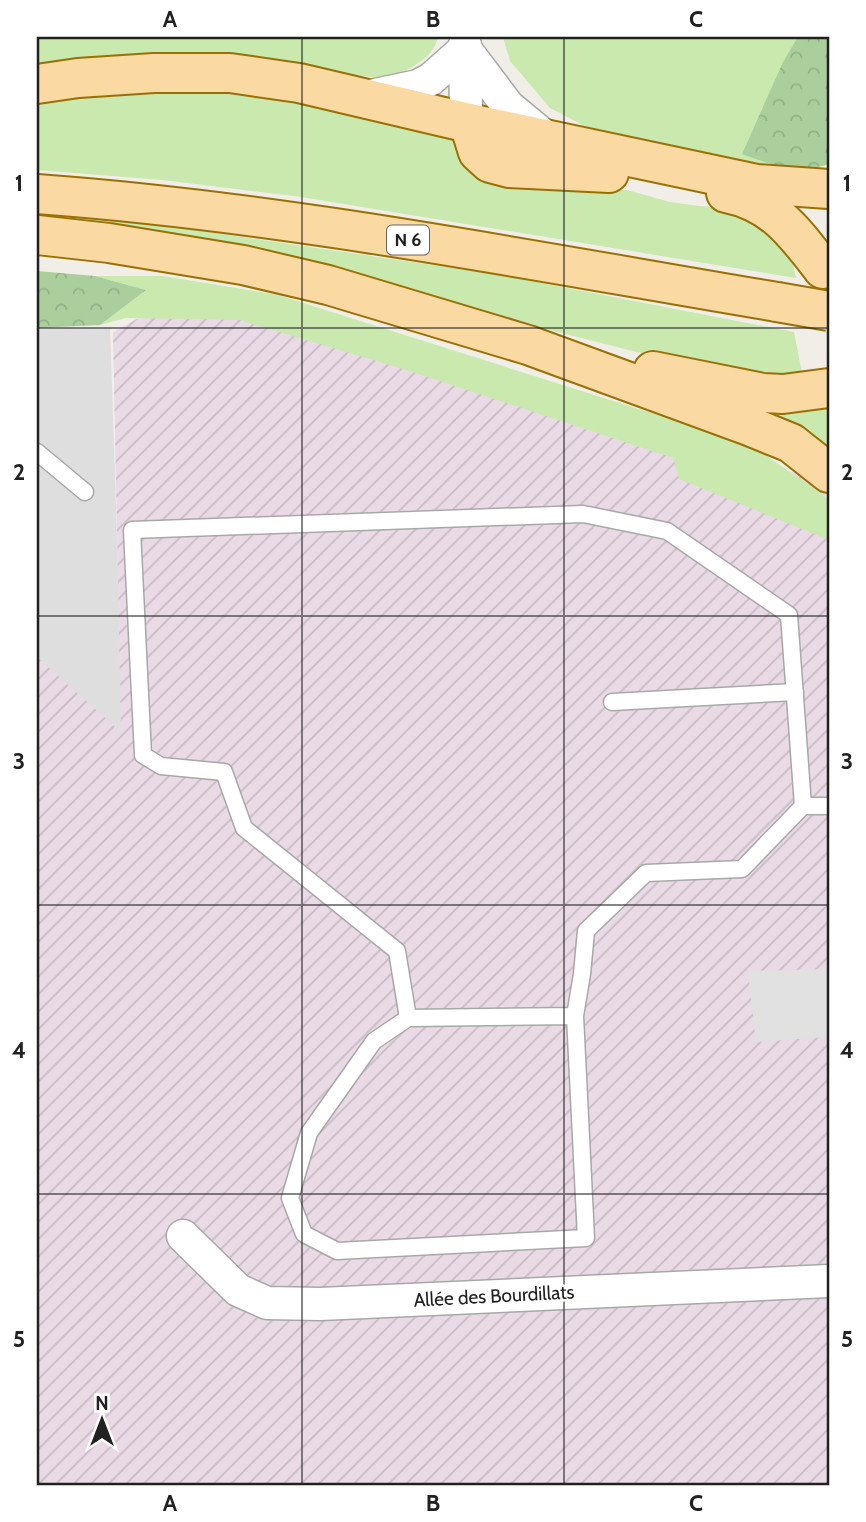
<svg xmlns="http://www.w3.org/2000/svg" width="866" height="1522" font-family="Cabin,sans-serif">
  <defs>
    <pattern id="industrial-furrows" width="10" height="10" patternUnits="userSpaceOnUse" patternTransform="scale(1.75)"><rect width="10" height="10" fill="#eadae6"/><path d="M-1 1l2-2M0 10L10 0M9 11l2-2" fill="none" stroke="#c8bbc5"/></pattern>
    <pattern id="forest-crowns" width="20" height="18" patternUnits="userSpaceOnUse" patternTransform="scale(1.75)"><rect width="20" height="18" fill="#aacf9d"/><path d="M2 6a3 3 0 1 1 6 0M12 15a3 3 0 1 1 6 0" fill="none" stroke="#92b187"/></pattern>
  </defs>
  <rect width="100%" height="100%" fill="#f1eee8"/>
  <polygon fill="#dfdede" points="110,328 124,744 37,669 37,329"/>
  <polygon fill="url(#industrial-furrows)" points="190,290 750,464 829,479 829,1485 37,1485 37,657 121,732 113,332"/>
  <g fill="#c9e9af">
    <path d="M37,37H438C434,59 406,71 387,79L183,54L100,56L37,67Z"/>
    <polygon points="503,37 829,37 829,164 819,167 778,167 594,131 550,108 510,61"/>
    <polygon points="199,83 433,123 603,189 627,190 670,202 699,206 735,207 790,250 796,278 301,197 163,180 37,170 37,92"/>
    <polygon points="37,214 147,223 500,275 794,332 803,378 781,379 672,361 368,284 37,228"/>
    <polygon points="95,276 163,276 278,295 664,417 762,453 821,493 829,501 829,540 679,479 673,458 403,369 239,320 126,318 100,325 146,290"/>
    <polygon points="823,406 829,408 829,460 762,412"/>
  </g>
  <g fill="url(#forest-crowns)">
    <path d="M798,37H829V164C799,174 771,165 742,154L783,62Z"/>
    <polygon points="37,271 95,276 146,290 100,325 37,328"/>
  </g>
  <polygon fill="#e1e1e1" points="829,969 829,1037 756,1042 748,971"/>
  <g fill="none" stroke-linecap="round" stroke-linejoin="round">
    <defs>
      <g id="service">
        <polyline points="37,452 85,492"/>
        <polyline points="612,702 795,692"/>
        <polyline points="575,1016 408,1018 374,1041 309,1133 290,1198 304,1234 337,1251 586,1238 575,1016 582,974 586,931 646,873 742,869 803,806 829,806"/>
        <polyline points="408,1018 397,951 244,828 224,772 161,766 143,755 132,530 583,514 667,531 789,615 803,806"/>
      </g>
      <g id="minor">
        <polyline points="465,45 466,113 469,123"/>
        <polyline points="465,49 508,106 549,140"/>
        <polyline points="366,97 418,86 431,79 465,49"/>
        <polyline points="183,1236 238,1290 267,1303 320,1304 829,1281"/>
      </g>
      <g id="primary">
        <polyline points="37,84 78,78 154,73 230,73 299,83 469,123 757,184 829,189"/>
        <polyline points="469,123 478,152 490,163 509,168 609,173"/>
        <path d="M726,193C775,203 795,233 823,269"/>
        <path d="M37,194C285,212 532,261 777,302"/>
        <polyline points="37,235 109,243 243,265 328,285 528,345 749,426 791,443 829,473"/>
        <polyline points="653,371 763,393 783,394 829,388"/>
      </g>
    </defs>
    <use href="#service" stroke="#a8a8a8" stroke-width="19"/>
    <use href="#minor" stroke="#a8a8a8" stroke-width="35"/>
    <use href="#primary" stroke="#9a7003" stroke-width="42"/>
    <use href="#service" stroke="#fff" stroke-width="16"/>
    <use href="#minor" stroke="#fff" stroke-width="32"/>
    <use href="#primary" stroke="#fad9a3" stroke-width="38"/>
    <defs>
      <polyline id="primary-bridge" points="777,302 829,311"/>
    </defs>
    <use href="#primary-bridge" stroke="#9a7003" stroke-width="42" stroke-linecap="butt"/>
    <use href="#primary-bridge" stroke="#fad9a3" stroke-width="38"/>
  </g>
  <path fill="none" stroke="#212121" stroke-width="2" stroke-opacity="0.55" d="M302,37V1485M564,37V1485M37,328H829M37,616H829M37,905H829M37,1194H829"/>
  <g text-anchor="middle" dominant-baseline="central" stroke-width="5" stroke-linejoin="round" paint-order="stroke">
    <rect fill="#fff" stroke="#646464" stroke-width="2" x="387" y="225.5" width="42" height="29" rx="5"/>
    <g font-size="18" font-weight="bold" fill="#212121">
      <text x="408" y="240">N 6</text>
    </g>
    <g font-size="19" fill="#212121" stroke="#fff">
      <text transform="translate(494 1296) rotate(-3)">Allée des Bourdillats</text>
    </g>
  </g>
  <rect width="866" height="1522" fill="none" stroke="#ffffff" stroke-width="77"/>
  <g transform="translate(102 1420)" stroke="#ffffff" stroke-width="5" paint-order="stroke">
  <path d="M0-5L12 26L0 18L-12 26Z" fill="#212121"/>
  <text y="-10" font-size="19" font-weight="bold" text-anchor="middle" fill="#212121">N</text>
  </g>
  <rect x="38" y="38" width="790" height="1446" fill="none" stroke="#212121" stroke-width="2.5"/>
  <g font-size="23" text-anchor="middle" font-weight="bold" fill="#212121">
    <text x="170" y="27">A</text>
    <text x="433" y="27">B</text>
    <text x="696" y="27">C</text>
    <text x="19" y="191">1</text>
    <text x="847" y="191">1</text>
    <text x="19" y="480">2</text>
    <text x="847" y="480">2</text>
    <text x="19" y="769">3</text>
    <text x="847" y="769">3</text>
    <text x="19" y="1058">4</text>
    <text x="847" y="1058">4</text>
    <text x="19" y="1347">5</text>
    <text x="847" y="1347">5</text>
    <text x="170" y="1511">A</text>
    <text x="433" y="1511">B</text>
    <text x="696" y="1511">C</text>
  </g>
</svg>
